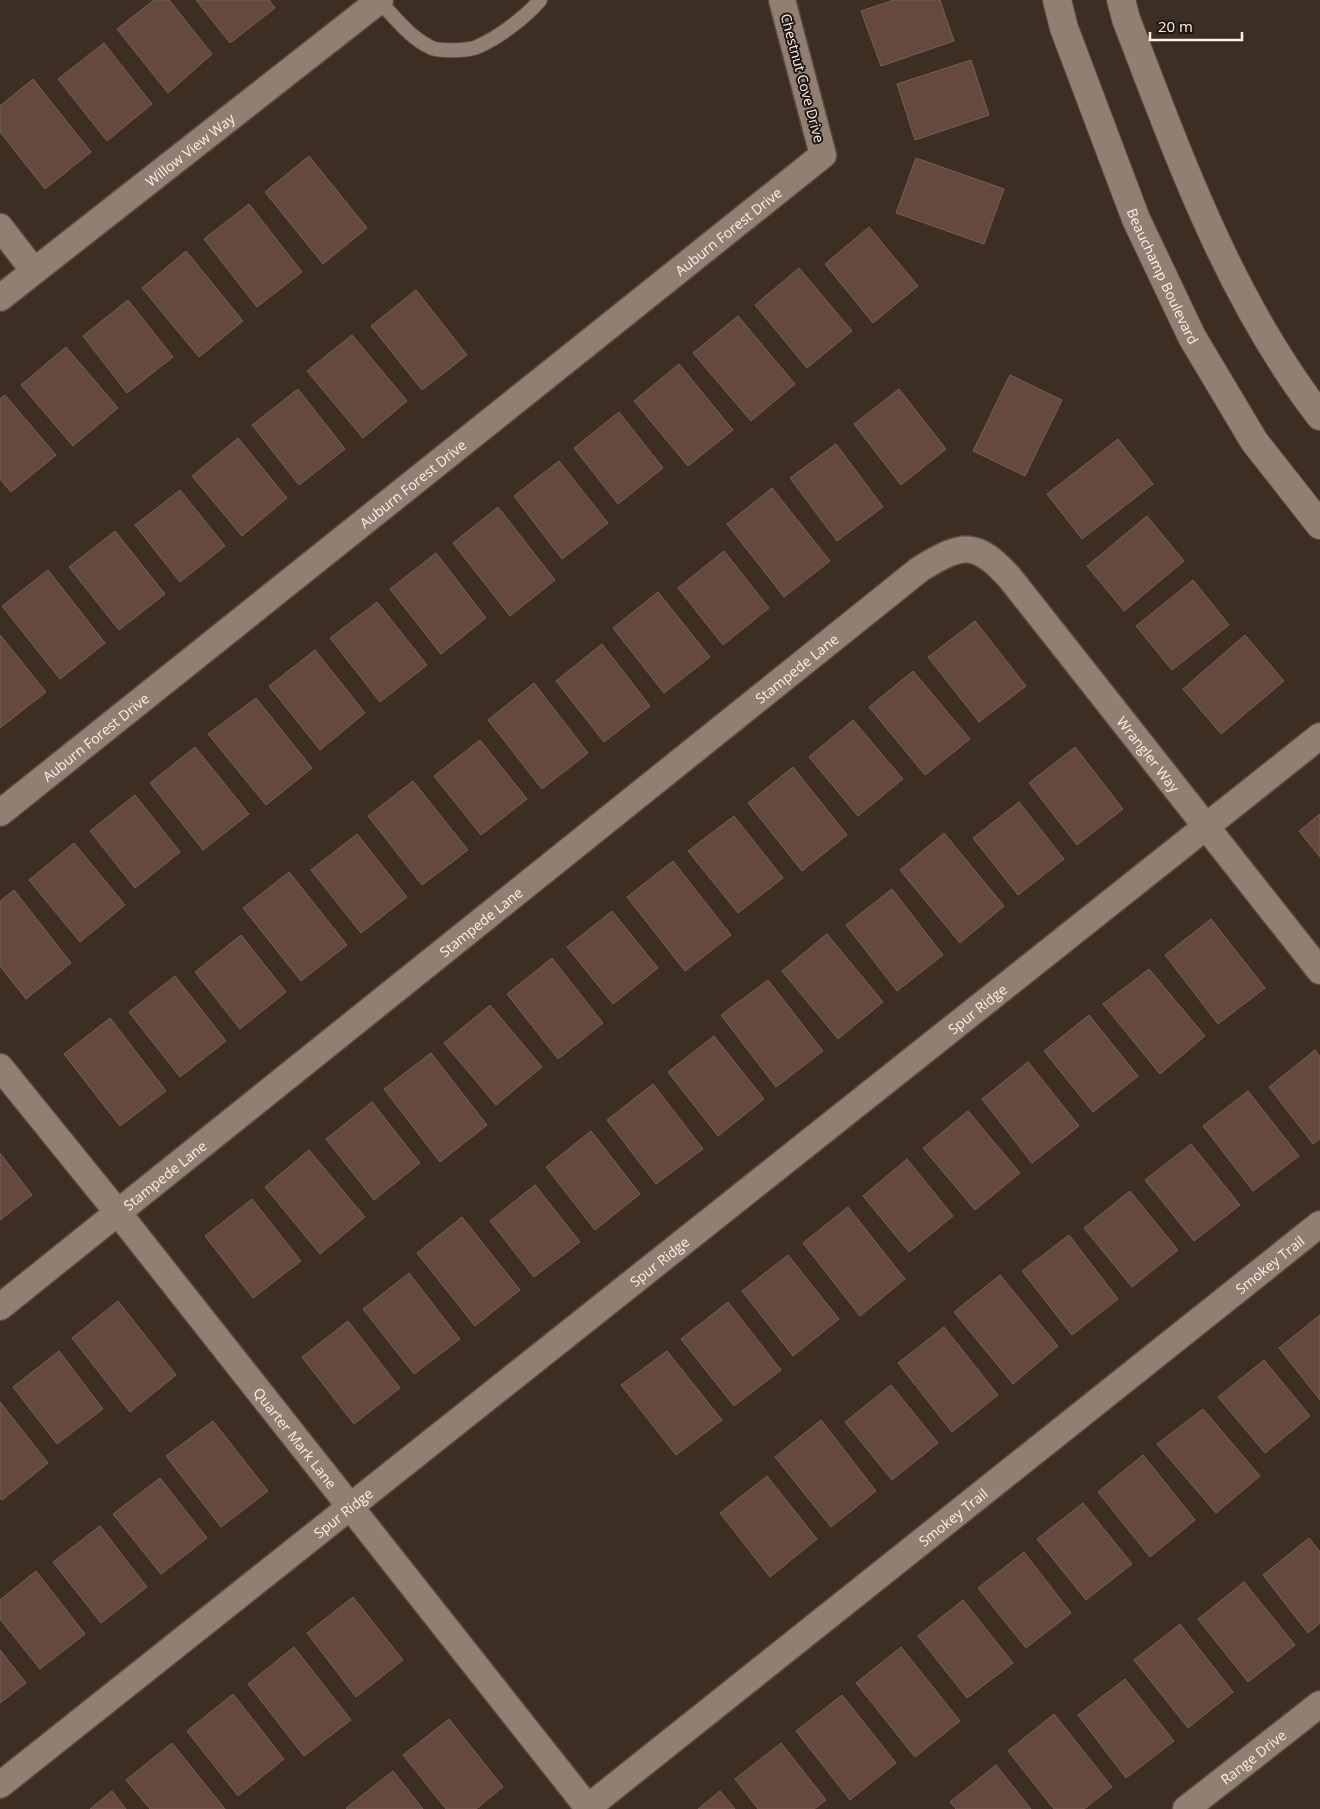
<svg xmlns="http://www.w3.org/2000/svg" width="1320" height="1809" font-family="'Open Sans',sans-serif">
  <rect width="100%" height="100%" fill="#3d2e23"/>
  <g fill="#65493c" stroke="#746158">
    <polygon points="154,0 169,0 212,54 168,93 117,29"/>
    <polygon points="196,0 269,0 275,8 230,43"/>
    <polygon points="894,0 940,0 954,41 881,66 861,11"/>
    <polygon points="104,43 152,104 107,141 58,79"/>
    <polygon points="971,60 989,115 915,140 897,84"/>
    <polygon points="33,79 91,152 45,189 0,132 0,106"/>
    <polygon points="309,156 367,228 323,264 265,192"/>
    <polygon points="916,158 1004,189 984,244 896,213"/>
    <polygon points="249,204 302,272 257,307 204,239"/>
    <polygon points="869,227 918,286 873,323 825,264"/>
    <polygon points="186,251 243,321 199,357 142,288"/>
    <polygon points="799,268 852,331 807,368 755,305"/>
    <polygon points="416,290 467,355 422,390 371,326"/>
    <polygon points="128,300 173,357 127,393 83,336"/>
    <polygon points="738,316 795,384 751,421 693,353"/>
    <polygon points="352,335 407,401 363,438 307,371"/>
    <polygon points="66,347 118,408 73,446 21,385"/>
    <polygon points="679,364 733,430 688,466 634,401"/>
    <polygon points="1010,375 1062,400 1025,476 973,451"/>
    <polygon points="298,389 345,449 299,485 252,425"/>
    <polygon points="899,389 946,449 901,485 854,424"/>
    <polygon points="5,395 56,455 11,492 0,479 0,399"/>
    <polygon points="619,412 663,468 618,504 574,448"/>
    <polygon points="238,438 287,498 242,536 192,476"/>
    <polygon points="1118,439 1153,484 1082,539 1047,494"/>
    <polygon points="836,444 883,507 837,541 790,478"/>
    <polygon points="559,461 608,523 562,559 514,496"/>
    <polygon points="772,488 830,561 784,597 727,524"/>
    <polygon points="180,490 225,546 180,582 135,525"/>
    <polygon points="498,507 555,580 510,616 453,543"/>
    <polygon points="1147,516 1184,561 1124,611 1087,566"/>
    <polygon points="115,531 165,594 119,630 69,567"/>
    <polygon points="724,551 769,608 723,645 678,588"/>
    <polygon points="436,553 486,618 441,654 390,589"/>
    <polygon points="48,570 105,643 60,679 2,606"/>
    <polygon points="1193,580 1229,625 1172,670 1136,626"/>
    <polygon points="658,592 710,657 664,693 613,628"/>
    <polygon points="377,602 427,665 380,702 330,638"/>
    <polygon points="975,621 1026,686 979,722 928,657"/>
    <polygon points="0,635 46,692 0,728"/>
    <polygon points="1245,635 1284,681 1221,734 1183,689"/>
    <polygon points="602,644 650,706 604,742 556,681"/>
    <polygon points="315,650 365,713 320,750 269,686"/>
    <polygon points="913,671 970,739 925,775 869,707"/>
    <polygon points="534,683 588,753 542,789 488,720"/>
    <polygon points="256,698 312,768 266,805 208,734"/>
    <polygon points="853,720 903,779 858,816 809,757"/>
    <polygon points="480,740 527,799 481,835 434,776"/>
    <polygon points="195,747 249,814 203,850 150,783"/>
    <polygon points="1075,747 1123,809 1077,845 1029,783"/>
    <polygon points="793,767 847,835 802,871 748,803"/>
    <polygon points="413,781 468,850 422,885 368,816"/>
    <polygon points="135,795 180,852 135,888 90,831"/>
    <polygon points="1019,802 1064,859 1018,895 973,838"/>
    <polygon points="1320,814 1320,857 1299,831"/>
    <polygon points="734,816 783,878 738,913 688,851"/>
    <polygon points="944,833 1004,906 960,943 900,870"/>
    <polygon points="357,834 407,897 361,933 311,870"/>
    <polygon points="74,843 125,905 80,942 29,880"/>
    <polygon points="673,861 731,935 685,971 627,897"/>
    <polygon points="289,872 347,945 301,981 243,908"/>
    <polygon points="892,889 943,955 897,991 846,925"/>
    <polygon points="14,890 71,963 26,999 0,966 0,901"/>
    <polygon points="612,911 658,968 613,1004 567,947"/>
    <polygon points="1211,919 1265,988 1218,1024 1165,955"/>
    <polygon points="827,934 883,1002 838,1039 782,971"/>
    <polygon points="241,935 286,992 240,1029 195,972"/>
    <polygon points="552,958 603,1023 558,1059 507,994"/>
    <polygon points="1149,969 1205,1036 1160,1074 1103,1004"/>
    <polygon points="175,976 226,1041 180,1077 129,1012"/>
    <polygon points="768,980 823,1051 776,1087 721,1015"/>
    <polygon points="490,1005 542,1067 496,1105 444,1043"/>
    <polygon points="1089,1015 1138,1076 1093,1112 1044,1051"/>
    <polygon points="110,1018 166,1091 120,1126 64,1054"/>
    <polygon points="714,1036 764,1099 718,1136 668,1072"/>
    <polygon points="1315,1050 1320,1057 1320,1139 1313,1144 1269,1087"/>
    <polygon points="431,1053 487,1125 440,1162 384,1089"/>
    <polygon points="1028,1062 1079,1126 1032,1163 982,1099"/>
    <polygon points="653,1084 703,1149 656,1184 607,1120"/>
    <polygon points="1248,1091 1299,1156 1253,1191 1203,1126"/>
    <polygon points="372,1102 420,1163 374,1200 326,1139"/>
    <polygon points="968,1111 1020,1173 975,1210 923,1148"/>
    <polygon points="591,1131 640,1194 595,1230 546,1167"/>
    <polygon points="1191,1144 1240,1205 1194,1241 1145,1180"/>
    <polygon points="309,1150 365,1217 320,1254 265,1187"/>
    <polygon points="0,1153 32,1195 0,1220"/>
    <polygon points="907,1159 953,1216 909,1252 863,1196"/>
    <polygon points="535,1185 580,1242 534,1277 490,1221"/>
    <polygon points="1130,1191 1178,1250 1132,1287 1084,1228"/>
    <polygon points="252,1199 301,1261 253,1298 205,1236"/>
    <polygon points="848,1207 905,1279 860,1316 803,1243"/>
    <polygon points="462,1217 520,1290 475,1326 417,1253"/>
    <polygon points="1069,1235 1118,1299 1072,1335 1022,1271"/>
    <polygon points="788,1255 839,1319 793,1356 742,1291"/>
    <polygon points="409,1273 460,1339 414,1374 363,1309"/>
    <polygon points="1000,1275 1058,1346 1013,1384 954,1312"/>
    <polygon points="118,1301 176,1375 130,1412 72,1338"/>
    <polygon points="728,1302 781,1370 734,1406 681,1339"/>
    <polygon points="1320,1315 1320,1400 1279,1348"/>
    <polygon points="348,1321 400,1388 354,1424 302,1357"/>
    <polygon points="944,1327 998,1395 952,1432 898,1363"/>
    <polygon points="59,1351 103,1409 57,1444 13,1387"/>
    <polygon points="667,1351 722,1420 676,1455 621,1385"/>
    <polygon points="1264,1360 1310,1416 1265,1453 1218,1397"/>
    <polygon points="891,1385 938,1443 892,1480 845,1422"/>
    <polygon points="0,1402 48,1463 2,1500 0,1498"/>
    <polygon points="1203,1409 1260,1476 1216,1513 1157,1444"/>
    <polygon points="821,1420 876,1491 831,1527 775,1457"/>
    <polygon points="213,1421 268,1491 221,1527 166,1456"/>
    <polygon points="1143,1455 1195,1520 1150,1557 1098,1492"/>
    <polygon points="767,1476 817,1539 770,1577 720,1513"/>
    <polygon points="160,1478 207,1538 161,1574 113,1514"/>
    <polygon points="1083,1503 1132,1564 1086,1600 1037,1539"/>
    <polygon points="100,1526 147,1587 101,1623 53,1562"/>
    <polygon points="1309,1538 1320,1552 1320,1623 1308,1633 1263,1575"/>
    <polygon points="1024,1552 1071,1613 1026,1648 978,1588"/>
    <polygon points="36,1571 85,1634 40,1669 0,1619 0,1600"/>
    <polygon points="1244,1582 1295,1645 1248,1682 1198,1619"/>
    <polygon points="353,1597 403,1660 356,1697 307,1633"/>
    <polygon points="963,1600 1013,1663 967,1698 918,1636"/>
    <polygon points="1180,1624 1233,1692 1188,1728 1134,1660"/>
    <polygon points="294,1647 351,1720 304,1756 248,1684"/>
    <polygon points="901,1647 960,1721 915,1757 856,1683"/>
    <polygon points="0,1650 26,1683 0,1703"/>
    <polygon points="1125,1679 1174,1741 1126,1778 1078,1715"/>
    <polygon points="233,1694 284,1759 238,1796 187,1731"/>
    <polygon points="842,1695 896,1763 850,1800 796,1731"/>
    <polygon points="1054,1714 1112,1787 1084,1809 1054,1809 1008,1751"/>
    <polygon points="449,1719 503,1787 476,1809 446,1809 403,1755"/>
    <polygon points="172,1743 225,1809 150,1809 126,1780"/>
    <polygon points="781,1743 826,1800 814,1809 758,1809 735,1779"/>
    <polygon points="996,1765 1031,1809 956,1809 950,1802"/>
    <polygon points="393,1771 423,1809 347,1809 346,1808"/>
    <polygon points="112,1791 126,1809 90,1809"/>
    <polygon points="720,1791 735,1809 698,1809"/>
  </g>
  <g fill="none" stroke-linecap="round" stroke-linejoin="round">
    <defs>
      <path id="service" d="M379,1C395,17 409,37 430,47C438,52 471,51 479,46C499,37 526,17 540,0"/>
      <g id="minor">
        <polyline points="0,227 34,271"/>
        <path id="s1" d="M0,298L380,0"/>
        <path id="s2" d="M0,813L823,155L782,0"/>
        <path id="s3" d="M0,1067L119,1214L589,1809"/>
        <path id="s4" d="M0,1307L920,569C962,543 976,540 1010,578L1320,971"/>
        <path id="s5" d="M0,1785L1320,736"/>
        <path id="s6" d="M586,1809L1320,1224"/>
        <path id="s7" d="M1186,1809L1320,1704"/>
      </g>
      <g id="tertiary">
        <path id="s8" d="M1057,0L1064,28L1136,219L1192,337L1254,441L1320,525"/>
        <path d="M1121,0L1126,19C1179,157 1229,298 1320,416"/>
      </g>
    </defs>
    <use href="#service" stroke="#584b41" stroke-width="16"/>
    <use href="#minor" stroke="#584b41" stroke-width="29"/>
    <use href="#tertiary" stroke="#584b41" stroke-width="30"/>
    <use href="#service" stroke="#917f72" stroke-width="14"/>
    <use href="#minor" stroke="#917f72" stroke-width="26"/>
    <use href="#tertiary" stroke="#917f72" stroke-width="28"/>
  </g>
  <g text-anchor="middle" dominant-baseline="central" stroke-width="4" stroke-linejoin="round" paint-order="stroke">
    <g font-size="14" fill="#fbf1ea" stroke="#1f1813">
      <text transform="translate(803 78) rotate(75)">Chestnut Cove Drive</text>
      <text stroke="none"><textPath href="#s1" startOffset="241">Willow View Way</textPath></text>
      <text stroke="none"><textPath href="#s2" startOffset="932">Auburn Forest Drive</textPath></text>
      <text stroke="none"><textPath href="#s8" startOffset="296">Beauchamp Boulevard</textPath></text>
      <text stroke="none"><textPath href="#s2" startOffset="528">Auburn Forest Drive</textPath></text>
      <text stroke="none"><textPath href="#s4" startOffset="1021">Stampede Lane</textPath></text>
      <text stroke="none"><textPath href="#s2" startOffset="122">Auburn Forest Drive</textPath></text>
      <text stroke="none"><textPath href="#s4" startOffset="1508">Wrangler Way</textPath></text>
      <text stroke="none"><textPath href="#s4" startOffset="616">Stampede Lane</textPath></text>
      <text stroke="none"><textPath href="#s5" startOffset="1248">Spur Ridge</textPath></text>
      <text stroke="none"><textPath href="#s4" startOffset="211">Stampede Lane</textPath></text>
      <text stroke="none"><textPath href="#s5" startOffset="842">Spur Ridge</textPath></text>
      <text stroke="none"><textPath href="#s6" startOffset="874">Smokey Trail</textPath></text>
      <text stroke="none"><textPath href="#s3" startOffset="474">Quarter Mark Lane</textPath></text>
      <text stroke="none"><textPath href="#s5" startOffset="438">Spur Ridge</textPath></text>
      <text stroke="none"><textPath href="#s6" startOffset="469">Smokey Trail</textPath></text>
      <text stroke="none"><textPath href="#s7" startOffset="85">Range Drive</textPath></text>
    </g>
  </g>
  <path d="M1150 32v8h92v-8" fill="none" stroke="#fbf1ea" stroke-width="2.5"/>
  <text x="1158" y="32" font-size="15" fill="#fbf1ea" stroke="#1f1813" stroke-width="4" paint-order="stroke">20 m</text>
</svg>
